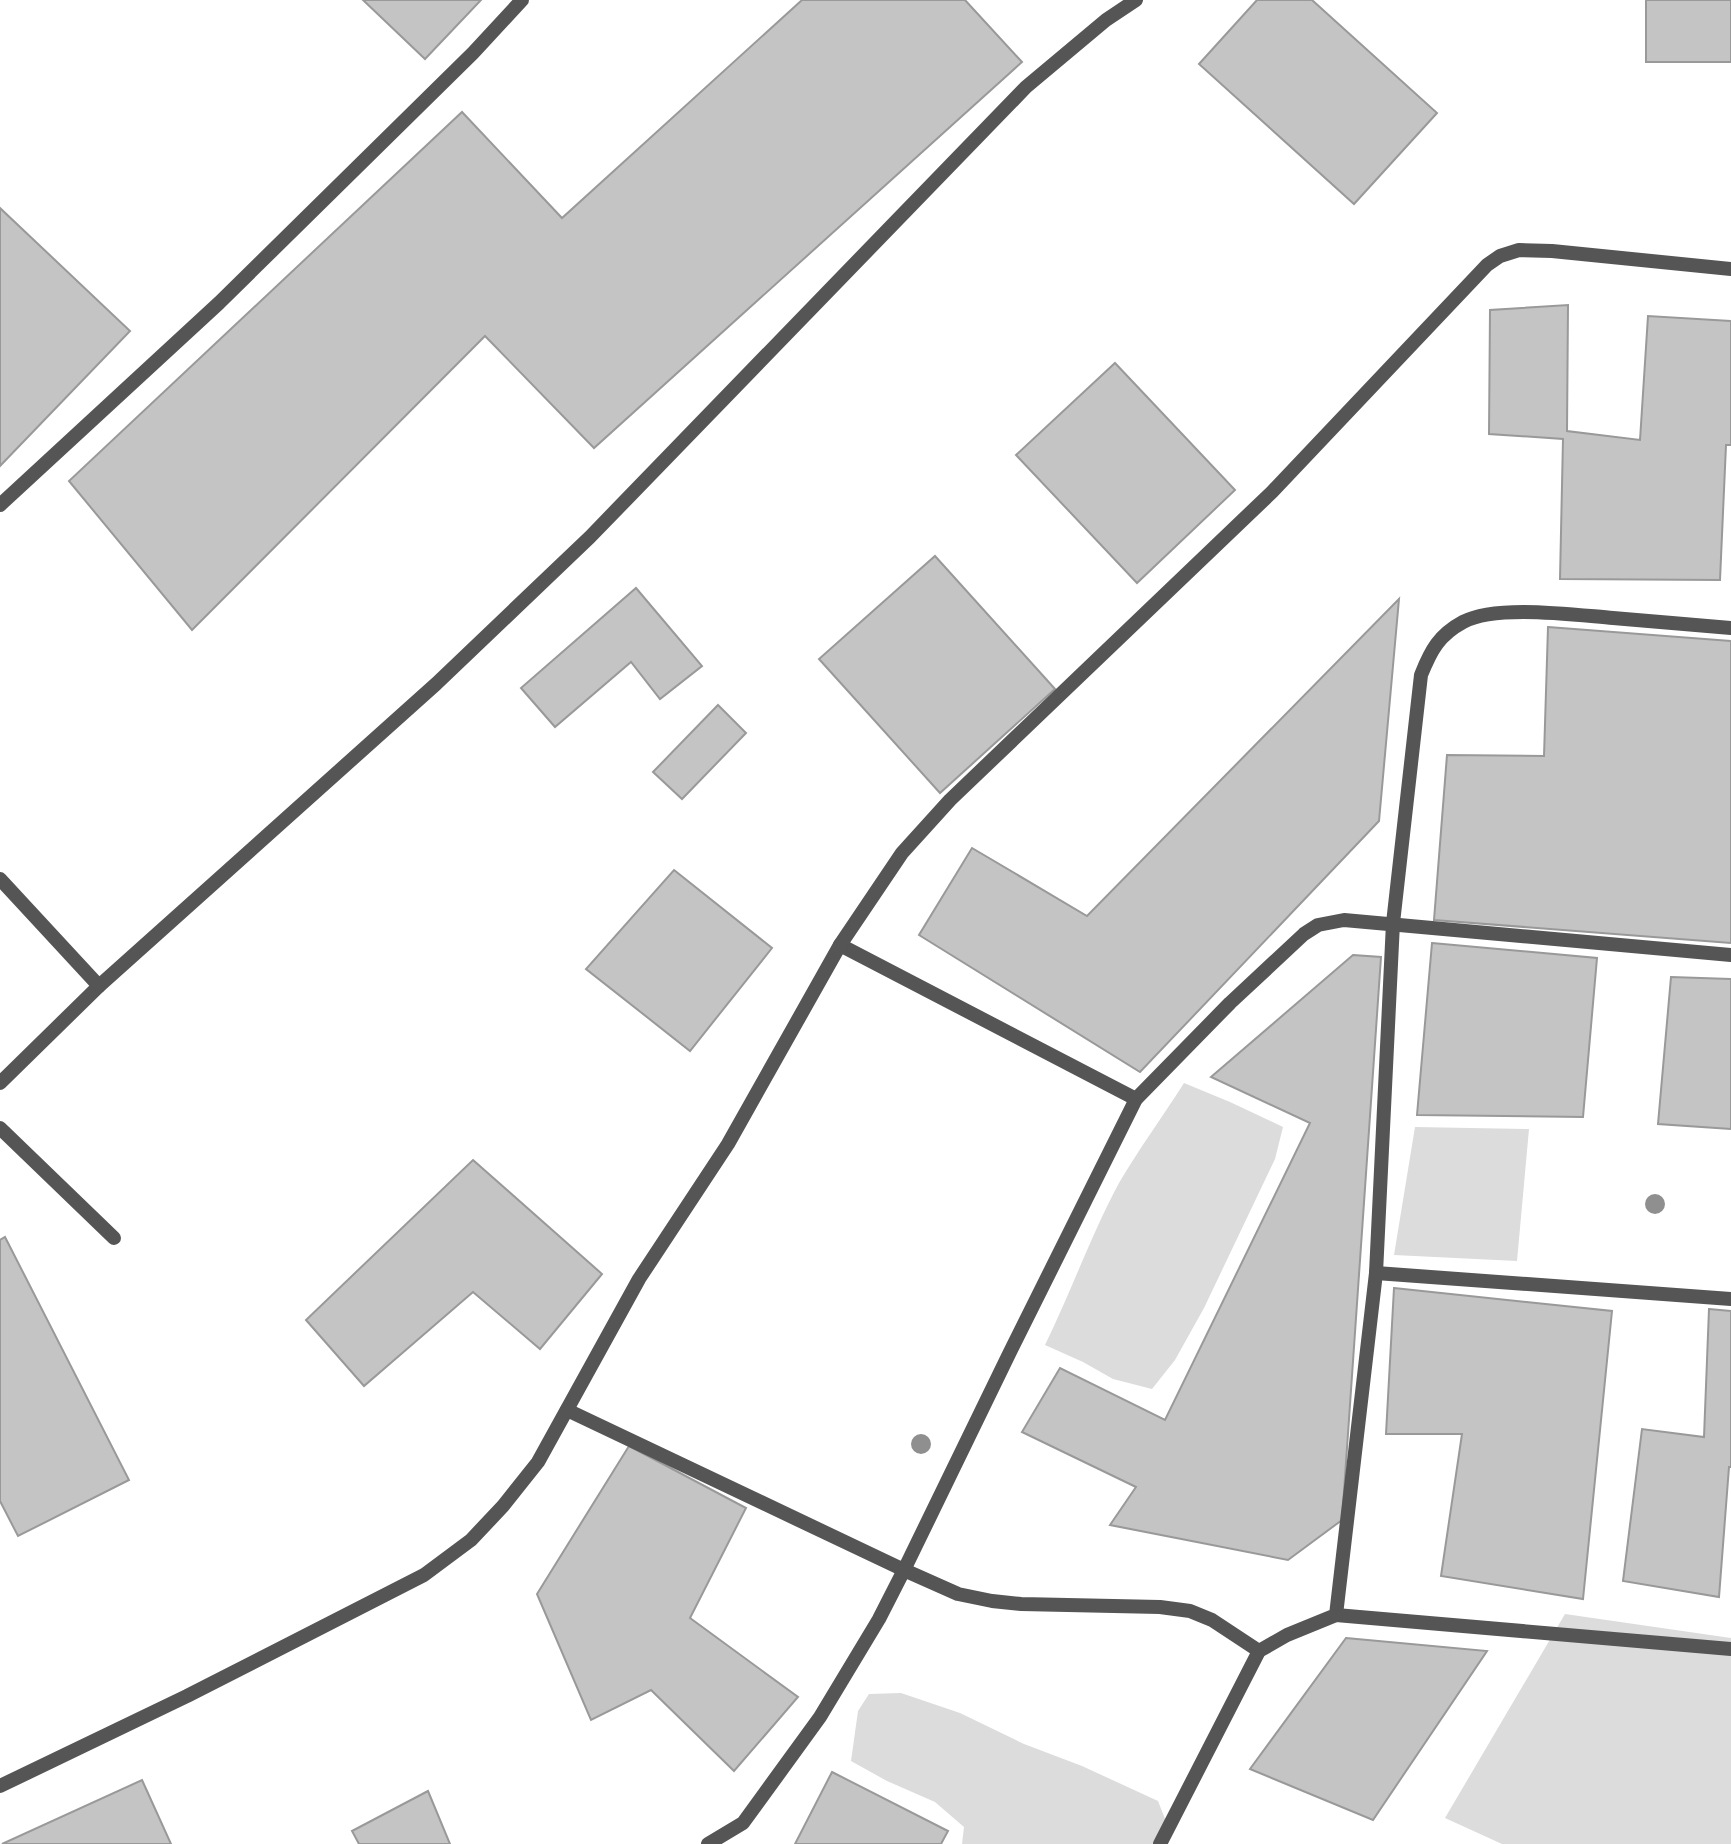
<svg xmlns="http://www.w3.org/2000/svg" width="1731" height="1844" font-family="'Sofia Sans Condensed',sans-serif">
  <rect width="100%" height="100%" fill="#fff"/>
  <g fill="#dcdcdc">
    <path d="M1184,1083L1230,1102L1283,1127L1275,1159L1204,1308L1175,1360L1152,1389L1113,1379L1083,1362L1045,1345C1071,1292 1091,1235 1119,1183C1139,1149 1163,1116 1184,1083Z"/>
    <polygon points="1415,1127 1529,1129 1517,1261 1394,1255"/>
    <polygon points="1565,1614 1731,1638 1731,1844 1502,1844 1445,1818"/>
    <polygon points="901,1693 960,1713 1024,1744 1082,1766 1158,1801 1169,1829 1159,1844 962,1844 964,1827 935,1802 887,1781 851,1761 858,1711 869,1694"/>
  </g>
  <g fill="#c4c4c4" stroke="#999" stroke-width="2">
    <polygon points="363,0 481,0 425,59"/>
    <polygon points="802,0 965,0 1022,62 594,448 485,336 192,630 69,481 462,112 562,218"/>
    <polygon points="1257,0 1312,0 1437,113 1354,204 1199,64"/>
    <rect x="1646" y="0" width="85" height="62"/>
    <polygon points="0,208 130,331 0,466"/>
    <polygon points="1568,305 1567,431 1640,440 1648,316 1731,321 1731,445 1726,445 1720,580 1560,579 1563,439 1489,434 1490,310"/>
    <polygon points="1115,363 1235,490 1137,583 1016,455"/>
    <polygon points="935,556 1055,689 940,793 819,659"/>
    <polygon points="636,588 702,666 660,699 631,662 555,727 521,688"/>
    <polygon points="1399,599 1379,821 1140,1072 919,935 972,848 1087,916"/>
    <polygon points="1548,627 1731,641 1731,943 1434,920 1447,755 1544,756"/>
    <polygon points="718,705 746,733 682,799 653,772"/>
    <polygon points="674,870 772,948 690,1051 586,969"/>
    <polygon points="1432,943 1597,958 1583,1117 1417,1115"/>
    <polygon points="1353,955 1381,957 1342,1520 1288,1560 1110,1525 1136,1487 1022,1432 1060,1368 1165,1420 1310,1123 1211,1077"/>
    <polygon points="1671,977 1731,979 1731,1129 1658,1124"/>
    <polygon points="473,1160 602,1274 540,1349 473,1292 364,1386 306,1320"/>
    <polygon points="5,1237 129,1480 18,1536 0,1501 0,1240"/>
    <polygon points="1394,1288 1612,1311 1583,1599 1441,1576 1462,1434 1386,1434"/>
    <polygon points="1709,1309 1731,1311 1731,1467 1729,1467 1719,1597 1623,1581 1642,1429 1704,1437"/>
    <polygon points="629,1446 746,1508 690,1618 798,1697 734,1771 651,1690 591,1720 537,1594"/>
    <polygon points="1346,1638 1487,1651 1373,1820 1250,1769"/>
    <polygon points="832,1772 948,1831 941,1844 795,1844"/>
    <polygon points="142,1780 171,1844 2,1844"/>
    <polygon points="428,1791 450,1844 359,1844 352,1831"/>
  </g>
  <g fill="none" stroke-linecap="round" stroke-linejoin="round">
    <polyline stroke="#555" stroke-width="14" points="0,1128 114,1238"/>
    <g stroke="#555" stroke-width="14">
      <polyline points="0,505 219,303 473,53 522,0"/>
      <polyline points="0,879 99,986"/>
      <polyline points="840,945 1136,1099"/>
      <polyline points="0,1083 99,986 436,684 590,537 1026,87 1106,20 1136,0"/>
      <path d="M1376,1273L1393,923L1421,675C1431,650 1439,635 1463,622C1496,604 1575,615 1613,618C1652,621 1692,625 1731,628"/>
      <polyline points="567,1410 904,1570 1010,1352 1136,1099 1230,1003 1304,934 1318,925 1344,920 1731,955"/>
      <polyline points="1336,1615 1731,1649"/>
      <polyline points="0,1786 187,1696 424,1575 471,1540 503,1506 538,1462 639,1279 728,1144 840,945 902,853 950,800 1272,492 1487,265 1500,256 1519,250 1552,251 1731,269"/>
      <polyline points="708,1844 743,1823 820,1717 879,1619 904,1570 958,1594 992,1601 1021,1604 1160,1607 1190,1611 1212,1620 1259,1651"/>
      <polyline points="1160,1844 1259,1651 1287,1635 1336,1615 1376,1273 1731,1299"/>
    </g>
  </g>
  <g fill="#8f8f8f">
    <circle cx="1655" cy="1204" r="10"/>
    <circle cx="921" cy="1444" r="10"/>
  </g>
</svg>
